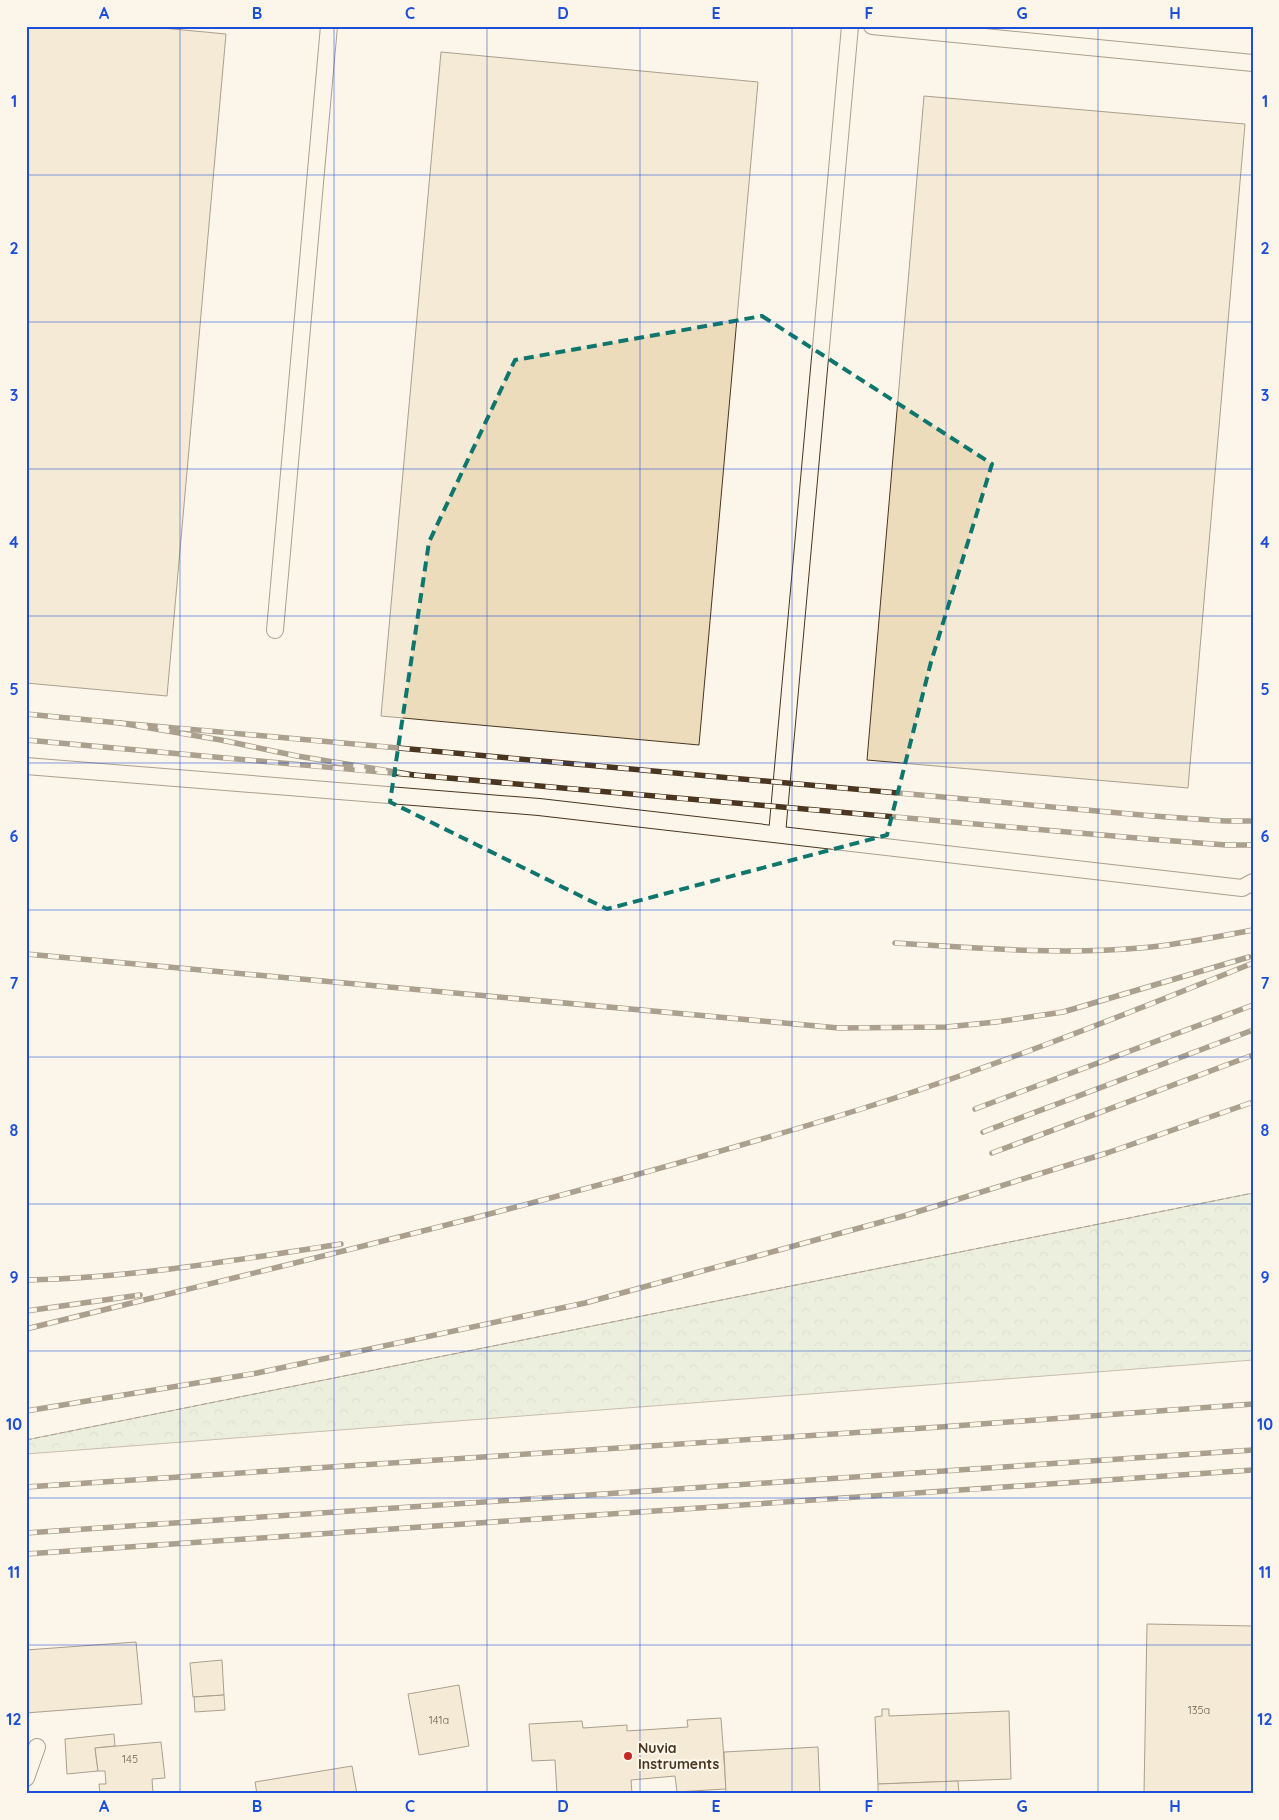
<svg xmlns="http://www.w3.org/2000/svg" width="1279" height="1820" font-family="Quicksand,sans-serif">
  <defs>
    <pattern id="forest-crowns" width="20" height="18" patternUnits="userSpaceOnUse" patternTransform="scale(1.25)"><rect width="20" height="18" fill="#dce7d0"/><path d="M2 6a3 3 0 1 1 6 0M12 15a3 3 0 1 1 6 0" fill="none" stroke="#bec7b2"/></pattern>
  </defs>
  <rect width="100%" height="100%" fill="#fbf6e9"/>
  <polygon fill="url(#forest-crowns)" stroke="#887966" points="1253,1193 1253,1360 26,1454 26,1440"/>
  <g fill="#ecdcbc" stroke="#4a3520">
    <polygon points="26,26 141,26 226,34 167,696 26,683"/>
    <polygon points="441,52 758,82 699,745 381,716"/>
    <polygon points="924,96 1245,124 1188,788 867,760"/>
    <polygon points="1147,1624 1253,1626 1253,1794 1144,1794"/>
    <polygon points="136,1642 142,1704 26,1713 26,1650"/>
    <polygon points="222,1660 224,1695 193,1697 190,1663"/>
    <polygon points="459,1685 469,1746 419,1755 408,1694"/>
    <polygon points="224,1695 225,1710 195,1712 194,1697"/>
    <polygon points="882,1709 889,1709 889,1716 1009,1711 1011,1779 878,1784 875,1717 882,1716"/>
    <polygon points="721,1718 726,1788 725,1789 677,1792 675,1776 631,1780 632,1794 557,1794 555,1760 532,1761 529,1724 582,1721 583,1728 627,1725 627,1731 688,1727 687,1720"/>
    <polygon points="114,1734 115,1746 95,1748 98,1771 67,1774 65,1739"/>
    <polygon points="161,1742 165,1778 152,1779 153,1794 100,1794 99,1784 106,1784 105,1771 98,1771 95,1748"/>
    <polygon points="818,1747 820,1794 726,1794 724,1752"/>
    <polygon points="352,1766 357,1794 257,1794 255,1782"/>
    <polygon points="958,1781 959,1794 878,1794 878,1784"/>
  </g>
  <g fill="none" stroke-linecap="round" stroke-linejoin="round">
    <defs>
      <g id="lane">
        <polyline points="872,26 1253,63"/>
        <polyline points="275,630 329,26"/>
        <polyline points="26,766 539,807 1242,888 1253,882"/>
        <polyline points="777,834 850,26"/>
        <polyline points="26,1778 37,1747"/>
      </g>
    </defs>
    <use href="#lane" stroke="#4a3520" stroke-width="18"/>
    <use href="#lane" stroke="#fbf6e9" stroke-width="16"/>
    <defs>
      <g id="rail">
        <polyline points="26,714 120,723"/>
        <polyline points="26,740 414,775 297,756 221,740 120,723 1153,816 1225,821 1253,821"/>
        <polyline points="414,775 1148,839 1226,845 1253,845"/>
        <path d="M895,943C976,948 1059,955 1140,948C1178,945 1215,937 1253,930"/>
        <polyline points="26,954 839,1028 946,1027 996,1022 1063,1012 1249,957"/>
        <polyline points="975,1109 1253,1005"/>
        <polyline points="983,1132 1253,1030"/>
        <polyline points="992,1153 1253,1055"/>
        <path d="M26,1280C132,1278 237,1260 341,1244"/>
        <polyline points="26,1311 140,1295"/>
        <path d="M26,1329C305,1260 586,1195 861,1109C994,1067 1124,1015 1253,963"/>
        <polyline points="26,1411 257,1373 585,1303 907,1215 1107,1153 1253,1102"/>
        <polyline points="26,1487 940,1427 1253,1404"/>
        <polyline points="26,1533 1253,1450"/>
        <polyline points="26,1554 1253,1470"/>
      </g>
    </defs>
    <use href="#rail" stroke="#4a3520" stroke-width="5.5"/>
    <use href="#rail" stroke="#fbf6e9" stroke-width="4" stroke-dasharray="11" stroke-linecap="butt"/>
    <polyline stroke="#4a3520" stroke-width="1" stroke-dasharray="6 2.5" stroke-linecap="butt" points="26,1440 1253,1193"/>
  </g>
  <path d="M0 0H1279V1820H0ZM762,316L992,464L931,662L887,835L607,909L390,802L429,542L515,360Z" fill="#fbf6e9" fill-opacity=".55" fill-rule="evenodd"/>
  <path fill="none" stroke="#0f766e" stroke-width="4" stroke-dasharray="10 6" stroke-linejoin="round" d="M762,316L992,464L931,662L887,835L607,909L390,802L429,542L515,360Z"/>
  <path fill="none" stroke="#1d4ed8" stroke-width="1" stroke-opacity="0.55" d="M180,26V1794M334,26V1794M487,26V1794M640,26V1794M792,26V1794M946,26V1794M1098,26V1794M26,175H1253M26,322H1253M26,469H1253M26,616H1253M26,763H1253M26,910H1253M26,1057H1253M26,1204H1253M26,1351H1253M26,1498H1253M26,1645H1253"/>
  <circle fill="#c62828" stroke="#fbf6e9" stroke-width="2" cx="628" cy="1756" r="5"/>
  <g text-anchor="middle" dominant-baseline="central" stroke-width="4" stroke-linejoin="round" paint-order="stroke">
    <g font-size="11" fill="#725f47">
      <text x="1199" y="1710">135a</text>
      <text x="439" y="1720">141a</text>
      <text x="130" y="1759">145</text>
    </g>
    <g font-size="14" font-weight="bold" fill="#4a3520" stroke="#fbf6e9" text-anchor="start">
      <text x="638" y="1748">Nuvia<tspan x="638" dy="16">Instruments</tspan></text>
    </g>
  </g>
  <rect width="1279" height="1820" fill="none" stroke="#fbf6e9" stroke-width="55"/>
  <rect x="28" y="28" width="1224" height="1764" fill="none" stroke="#1d4ed8" stroke-width="2"/>
  <g font-size="16" text-anchor="middle" font-weight="bold" fill="#1d4ed8">
    <text x="104" y="19">A</text>
    <text x="257" y="19">B</text>
    <text x="410" y="19">C</text>
    <text x="563" y="19">D</text>
    <text x="716" y="19">E</text>
    <text x="869" y="19">F</text>
    <text x="1022" y="19">G</text>
    <text x="1175" y="19">H</text>
    <text x="14" y="107">1</text>
    <text x="1265" y="107">1</text>
    <text x="14" y="254">2</text>
    <text x="1265" y="254">2</text>
    <text x="14" y="401">3</text>
    <text x="1265" y="401">3</text>
    <text x="14" y="548">4</text>
    <text x="1265" y="548">4</text>
    <text x="14" y="695">5</text>
    <text x="1265" y="695">5</text>
    <text x="14" y="842">6</text>
    <text x="1265" y="842">6</text>
    <text x="14" y="989">7</text>
    <text x="1265" y="989">7</text>
    <text x="14" y="1136">8</text>
    <text x="1265" y="1136">8</text>
    <text x="14" y="1283">9</text>
    <text x="1265" y="1283">9</text>
    <text x="14" y="1430">10</text>
    <text x="1265" y="1430">10</text>
    <text x="14" y="1578">11</text>
    <text x="1265" y="1578">11</text>
    <text x="14" y="1725">12</text>
    <text x="1265" y="1725">12</text>
    <text x="104" y="1812">A</text>
    <text x="257" y="1812">B</text>
    <text x="410" y="1812">C</text>
    <text x="563" y="1812">D</text>
    <text x="716" y="1812">E</text>
    <text x="869" y="1812">F</text>
    <text x="1022" y="1812">G</text>
    <text x="1175" y="1812">H</text>
  </g>
</svg>
